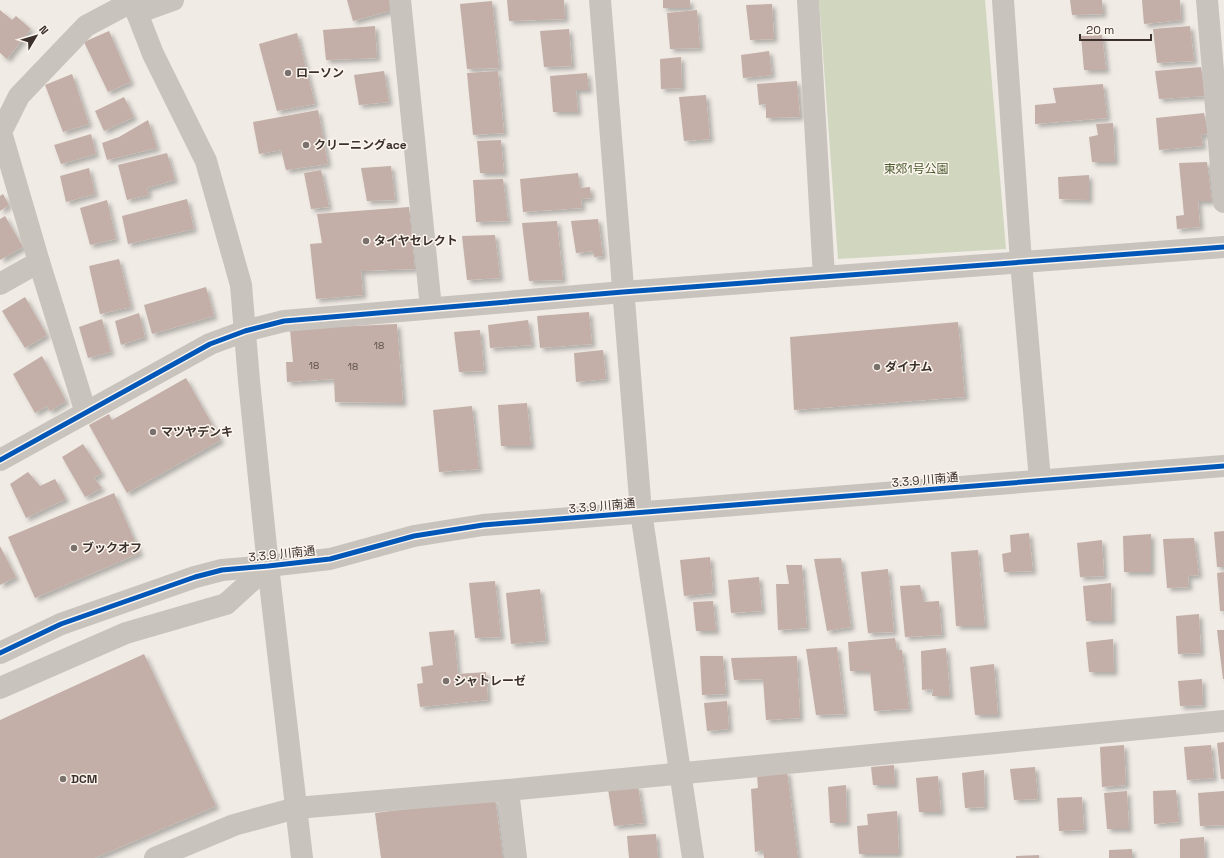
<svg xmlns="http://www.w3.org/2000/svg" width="1224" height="858" font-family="'Space Grotesk','Noto Sans JP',sans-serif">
  <defs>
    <filter id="shadow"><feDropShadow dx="3.5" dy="3.5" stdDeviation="2" flood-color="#0004"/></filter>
  </defs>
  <rect width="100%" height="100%" fill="#f0ebe5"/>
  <polygon fill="#d1d6bf" points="819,0 985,0 1006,249 838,259"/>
  <g fill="#c3afa7" filter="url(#shadow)">
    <polygon points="347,0 390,0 393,10 353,21"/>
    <polygon points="507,0 564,0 565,19 509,21"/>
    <rect x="663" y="0" width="27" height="8"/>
    <polygon points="1070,0 1102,0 1103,14 1072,15"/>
    <polygon points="1142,0 1180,0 1181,20 1144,24"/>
    <polygon points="492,1 499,68 467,69 460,4"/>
    <polygon points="772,4 774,39 750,40 746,5"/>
    <polygon points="0,10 12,20 16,16 31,29 7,59 0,53"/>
    <polygon points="697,10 700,48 670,49 667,13"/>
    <polygon points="375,26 377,58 326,60 323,30"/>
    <polygon points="1190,26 1194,61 1157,63 1153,29"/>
    <polygon points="569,29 572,66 544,67 540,31"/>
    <polygon points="109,31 131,82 108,92 84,42"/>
    <polygon points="297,33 315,104 277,111 259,44"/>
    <polygon points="1102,35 1106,70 1084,70 1081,36"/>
    <polygon points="769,51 772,75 743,78 741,55"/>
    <polygon points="681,57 682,88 661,89 660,59"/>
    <polygon points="1201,67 1205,96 1159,99 1155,71"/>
    <polygon points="384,71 389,102 359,105 354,75"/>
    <polygon points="498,71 504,133 473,135 467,73"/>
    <polygon points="587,73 589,90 576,90 578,112 553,112 550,76"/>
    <polygon points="72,74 89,124 63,132 45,85"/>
    <polygon points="797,81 800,117 766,118 766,104 759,105 757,84"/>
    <polygon points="1103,84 1107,118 1035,124 1035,105 1056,103 1053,88"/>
    <polygon points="706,95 710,139 684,141 679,97"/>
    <polygon points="124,97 134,117 104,131 95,111"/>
    <polygon points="318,110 328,164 286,170 281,150 259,154 253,122"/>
    <polygon points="1204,113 1208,134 1201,135 1203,146 1159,150 1156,118"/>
    <polygon points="148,120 157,148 107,160 102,143 119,137"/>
    <polygon points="1113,123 1115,162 1092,162 1089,137 1098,135 1096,124"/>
    <polygon points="91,134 96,154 61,164 54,145"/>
    <polygon points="501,140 504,173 480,173 477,141"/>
    <polygon points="167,153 175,180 147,188 149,195 127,200 118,165"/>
    <polygon points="1207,162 1212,201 1198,201 1200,227 1177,229 1176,216 1184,215 1179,163"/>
    <polygon points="391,166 395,200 367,201 361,168"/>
    <polygon points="89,168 95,194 66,202 60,176"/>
    <polygon points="321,170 329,207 311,209 304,173"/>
    <polygon points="578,173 580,188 590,187 591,198 581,199 582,208 523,212 520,179"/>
    <polygon points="1089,175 1089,200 1059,199 1058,177"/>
    <polygon points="503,179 508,221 476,222 473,180"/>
    <polygon points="3,194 9,205 0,211 0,196"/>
    <polygon points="187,199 194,229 128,244 122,216"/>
    <polygon points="107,200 116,239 90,245 80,208"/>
    <polygon points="409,207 415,269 361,271 363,295 316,299 310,244 322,243 317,214"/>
    <polygon points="5,216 23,247 0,260 0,219"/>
    <polygon points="598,219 603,256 594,257 593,251 576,253 571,221"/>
    <polygon points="557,221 563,280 529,281 522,223"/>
    <polygon points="495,235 500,278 467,280 462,236"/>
    <polygon points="119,259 131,307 100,314 89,266"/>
    <polygon points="206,287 214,316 152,334 144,305"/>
    <polygon points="25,297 47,335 25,348 2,311"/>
    <polygon points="589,312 592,344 540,348 537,316"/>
    <polygon points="139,313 145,337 121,345 115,321"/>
    <polygon points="102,319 111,352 88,358 79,327"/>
    <polygon points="528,320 532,345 490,348 488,325"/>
    <polygon points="958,322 965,397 794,410 790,337"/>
    <polygon points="397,324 403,403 335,402 334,379 287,382 286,362 293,362 290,329"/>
    <polygon points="480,330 484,371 459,372 454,332"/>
    <polygon points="603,350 606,379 576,382 574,353"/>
    <polygon points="42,356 66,401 50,411 47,406 35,413 13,374"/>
    <polygon points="186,378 221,440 127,493 89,425 109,414 112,420"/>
    <polygon points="527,403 531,446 501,446 498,405"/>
    <polygon points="472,406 479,469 439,472 433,410"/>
    <polygon points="83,444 102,473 94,478 102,488 85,497 62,457"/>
    <polygon points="28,472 40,486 55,479 66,499 26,518 10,484"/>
    <polygon points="114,493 140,553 35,598 8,537"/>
    <polygon points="1224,531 1224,567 1217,567 1214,532"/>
    <polygon points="1029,533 1033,571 1004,572 1002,554 1011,552 1010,535"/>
    <polygon points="1151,534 1151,572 1124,572 1123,536"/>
    <polygon points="1194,538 1199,575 1188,576 1189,587 1167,588 1163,539"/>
    <polygon points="1102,540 1104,576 1080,577 1077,543"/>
    <polygon points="0,546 16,577 0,585"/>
    <polygon points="978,550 985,626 956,626 951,552"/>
    <polygon points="710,557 713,593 684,596 680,560"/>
    <polygon points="841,558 851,627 827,631 814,559"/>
    <polygon points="786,565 802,565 807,628 778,630 776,584 789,584"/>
    <polygon points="888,569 894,632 868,633 861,572"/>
    <polygon points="1224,572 1224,611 1220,611 1217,573"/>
    <polygon points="759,577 762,611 731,613 728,580"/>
    <polygon points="495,581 501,637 475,638 469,583"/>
    <polygon points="1111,583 1112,621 1086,621 1083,586"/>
    <polygon points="920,585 924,602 939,601 942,635 905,637 900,586"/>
    <polygon points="540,589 546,641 511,644 506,593"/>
    <polygon points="713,601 716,631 696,631 693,602"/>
    <polygon points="1199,614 1201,653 1178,654 1176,616"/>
    <polygon points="454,630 458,674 486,672 488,700 420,707 417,684 423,683 421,667 433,665 429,632"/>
    <polygon points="1217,630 1224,630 1224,679 1223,679"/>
    <polygon points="895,638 897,650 902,650 909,709 874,711 870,671 850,671 848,642"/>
    <polygon points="1113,639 1114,672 1089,672 1086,642"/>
    <polygon points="837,647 845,714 816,715 806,649"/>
    <polygon points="946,648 950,696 932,696 933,689 922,690 921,651"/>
    <polygon points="144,654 216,806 95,858 0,858 0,720"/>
    <polygon points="700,656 723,656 726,694 702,695"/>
    <polygon points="797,656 800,718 766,720 763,679 734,680 731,658"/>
    <polygon points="994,664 998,715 975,715 970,667"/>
    <polygon points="1202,679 1203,705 1180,706 1178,681"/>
    <polygon points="727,701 729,729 707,731 704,703"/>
    <polygon points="1224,742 1224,779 1221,779 1217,743"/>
    <polygon points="1124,745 1126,785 1102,787 1100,747"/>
    <polygon points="1211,745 1214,778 1187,780 1184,747"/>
    <polygon points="894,765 895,785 873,785 871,767"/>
    <polygon points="1035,767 1038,799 1014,800 1010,769"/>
    <polygon points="984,770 985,807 965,808 962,773"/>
    <polygon points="787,771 798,858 764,858 763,850 755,852 751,789 758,788 757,775"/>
    <polygon points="938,776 941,812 919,812 916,778"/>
    <polygon points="846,785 847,823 830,823 828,787"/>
    <polygon points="638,786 644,823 614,826 608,789"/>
    <polygon points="1176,790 1179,822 1154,824 1153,791"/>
    <polygon points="1127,791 1129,829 1107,829 1104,793"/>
    <polygon points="1224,791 1224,825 1200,826 1198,793"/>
    <polygon points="1082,797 1084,830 1059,831 1057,798"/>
    <polygon points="495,798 503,858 381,858 375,813"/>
    <polygon points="897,811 899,854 859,854 857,826 868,825 867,814"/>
    <polygon points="656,834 658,858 629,858 627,836"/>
    <polygon points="1204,837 1205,858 1180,858 1180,839"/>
    <polygon points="1132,849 1132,858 1109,858 1109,850"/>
    <polygon points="1039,855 1039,858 1016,858 1016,856"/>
  </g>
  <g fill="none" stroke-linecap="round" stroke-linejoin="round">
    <g stroke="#c9c3be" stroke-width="22">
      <polyline points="132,0 153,54 206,161 241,285 249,381 268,566 302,858"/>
      <polyline points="400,0 431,308"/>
      <polyline points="600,0 641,512 693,858"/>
      <polyline points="808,0 824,277"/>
      <polyline points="1003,0 1021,262 1040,480"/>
      <polyline points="1207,0 1224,202"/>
      <polyline points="137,13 173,0"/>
      <polyline points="0,284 39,262"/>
      <polyline points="86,413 39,262 1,132 19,96 86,26 133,1"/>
      <polyline points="0,460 210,344 245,331 284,321 623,292 1224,247"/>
      <polyline points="0,653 61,624 195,577 222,570 268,566 330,559 414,536 483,525 1224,466"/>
      <polyline points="0,688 126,633 226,604 268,566"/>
      <polyline points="508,790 516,858"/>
      <polyline points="155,858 234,825 296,808 508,790 1224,721"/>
    </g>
    <defs>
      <g id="cycleway">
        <polyline points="0,460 210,344 245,331 284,321 623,292 1224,247"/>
        <polyline points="0,653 61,624 195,577 222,570 268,566 330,559 414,536 483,525 1224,466"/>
      </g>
    </defs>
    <use href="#cycleway" stroke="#fbf5ee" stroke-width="8"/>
    <use href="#cycleway" stroke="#0057b8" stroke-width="5"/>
  </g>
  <g fill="#7a716c" stroke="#fbf5ee" stroke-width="1.5">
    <circle cx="288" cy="73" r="4"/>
    <circle cx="306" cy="145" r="4"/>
    <circle cx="366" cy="241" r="4"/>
    <circle cx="877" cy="367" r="4"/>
    <circle cx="153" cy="432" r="4"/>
    <circle cx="74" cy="548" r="4"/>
    <circle cx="446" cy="681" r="4"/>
    <circle cx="63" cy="779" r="4"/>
  </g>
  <g text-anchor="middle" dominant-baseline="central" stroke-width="3" stroke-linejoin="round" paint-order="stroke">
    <g font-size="10" fill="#5d504a">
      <text x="379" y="345">18</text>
      <text x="314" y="365">18</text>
      <text x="353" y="366">18</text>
    </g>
    <g font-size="12" font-weight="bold" fill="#3b302b" stroke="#fbf5ee" text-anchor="start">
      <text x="296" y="73">ローソン</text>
      <text x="314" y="145">クリーニングace</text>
      <text x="374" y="241">タイヤセレクト</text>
      <text x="885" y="367">ダイナム</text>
      <text x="161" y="432">マツヤデンキ</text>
      <text x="82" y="548">ブックオフ</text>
      <text x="454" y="681">シャトレーゼ</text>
      <text x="71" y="779">DCM</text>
    </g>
    <g font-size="12" fill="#4a5a2e" stroke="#fbf5ee">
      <text x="916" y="169">東郊1号公園</text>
    </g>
    <g font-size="12" fill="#3b302b" stroke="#fbf5ee">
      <text transform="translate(925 480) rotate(-5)">3.3.9 川南通</text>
      <text transform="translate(602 506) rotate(-5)">3.3.9 川南通</text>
      <text transform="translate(282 554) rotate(-6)">3.3.9 川南通</text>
    </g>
  </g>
  <g transform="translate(36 36) rotate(52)" stroke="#fbf5ee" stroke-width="3" paint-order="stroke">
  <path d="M0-3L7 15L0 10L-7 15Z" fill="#3b302b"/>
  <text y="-6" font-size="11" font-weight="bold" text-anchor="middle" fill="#3b302b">N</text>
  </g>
  <path d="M1080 34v6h71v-6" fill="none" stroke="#3b302b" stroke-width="2"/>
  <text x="1086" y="34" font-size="12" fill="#3b302b" stroke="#fbf5ee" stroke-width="3" paint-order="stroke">20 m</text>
</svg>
